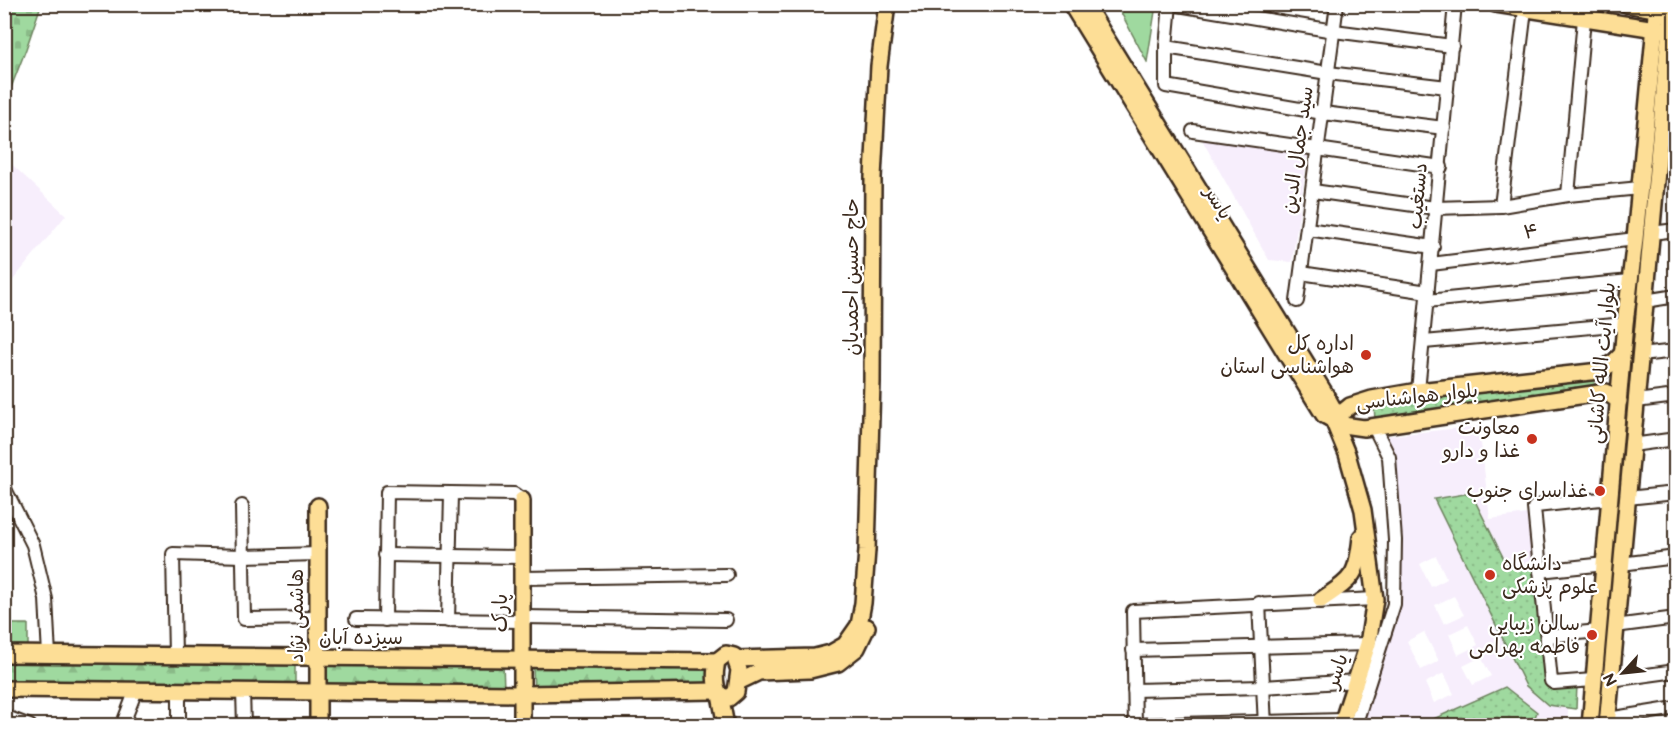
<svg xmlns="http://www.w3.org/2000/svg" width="1680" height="730" font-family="'Balsamiq Sans','Playpen Sans Arabic',sans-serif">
  <defs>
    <pattern id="grass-dots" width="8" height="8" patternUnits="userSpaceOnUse" patternTransform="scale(1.5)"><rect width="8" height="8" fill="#9fd99f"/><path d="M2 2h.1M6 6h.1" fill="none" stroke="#8aba88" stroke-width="1.8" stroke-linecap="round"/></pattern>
    <pattern id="forest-firs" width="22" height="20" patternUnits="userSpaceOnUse" patternTransform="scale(1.5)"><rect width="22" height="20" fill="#9fd99f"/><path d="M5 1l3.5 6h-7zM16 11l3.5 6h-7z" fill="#8aba88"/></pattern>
    <pattern id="cemetery-stones" width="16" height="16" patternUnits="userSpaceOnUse" patternTransform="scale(1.5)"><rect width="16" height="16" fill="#9fd99f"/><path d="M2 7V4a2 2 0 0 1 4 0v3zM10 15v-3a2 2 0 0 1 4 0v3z" fill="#8aba88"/></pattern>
  </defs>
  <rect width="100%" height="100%" fill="#fff"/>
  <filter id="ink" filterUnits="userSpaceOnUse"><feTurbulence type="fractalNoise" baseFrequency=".0167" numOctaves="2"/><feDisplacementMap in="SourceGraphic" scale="12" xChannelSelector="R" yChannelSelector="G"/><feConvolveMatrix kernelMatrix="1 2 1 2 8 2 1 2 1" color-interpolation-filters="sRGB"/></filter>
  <g filter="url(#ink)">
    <g fill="#f7eefc" fill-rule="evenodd">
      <polygon points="1200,136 1308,153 1292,262 1269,260"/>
      <polygon points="5,158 66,215 5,290 4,290"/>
      <path d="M1479,426L1490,519L1528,514L1549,686L1570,685L1567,725L1363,726L1400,606L1397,462L1385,436ZM1436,556L1447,579L1431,587L1420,564ZM1454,596L1464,615L1444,624L1435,605ZM1468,625L1478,645L1458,655L1449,634ZM1424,632L1439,661L1421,670L1407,641ZM1481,657L1491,676L1473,685L1463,666ZM1444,673L1454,694L1434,703L1425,683Z"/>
    </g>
    <g fill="url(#grass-dots)" stroke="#6d825e" stroke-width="1.5">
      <polygon points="1594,374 1595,389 1375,420 1374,405"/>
      <polygon points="1471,493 1507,565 1535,570 1549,686 1577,684 1576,709 1548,705 1526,686 1434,499"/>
      <polygon points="1505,687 1537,712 1532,725 1429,725 1429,721"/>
    </g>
    <g fill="url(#forest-firs)" stroke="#6d825e" stroke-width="1.5">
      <polygon points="4,624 28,624 28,649 5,650"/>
      <polygon points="4,659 295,664 295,689 5,684"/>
      <polygon points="503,664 504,689 326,691 326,666"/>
      <polygon points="711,665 712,690 534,692 533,667"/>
    </g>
    <polygon fill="url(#cemetery-stones)" stroke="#6d825e" stroke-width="1.5" points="5,4 41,5 26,49 5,103"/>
    <polygon fill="#9fd99f" stroke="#6d825e" stroke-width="1.5" points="1117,5 1156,5 1147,62"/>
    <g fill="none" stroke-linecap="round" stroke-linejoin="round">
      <defs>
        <g id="minor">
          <polyline points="1170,4 1166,47 1166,86 1323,113 1444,128"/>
          <polyline points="1172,4 1334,31 1452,46"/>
          <polyline points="1166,47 1328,73 1447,87"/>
          <polyline points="1193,131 1441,167"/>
          <polyline points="1313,191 1435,208 1501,206 1568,195 1640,188"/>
          <polyline points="1568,195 1584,19"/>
          <polyline points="1501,206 1525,10"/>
          <polyline points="1307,229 1433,247"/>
          <polyline points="1651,233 1676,230"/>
          <polyline points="1431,264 1635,239"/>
          <polyline points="1301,273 1428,292"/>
          <polyline points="1297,301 1337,4"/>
          <polyline points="1427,301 1630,281"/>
          <polyline points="1645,301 1676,296"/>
          <polyline points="1424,342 1625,324"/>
          <polyline points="1640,355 1676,351"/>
          <polyline points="1418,391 1455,4"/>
          <polyline points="1636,401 1676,396"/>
          <polyline points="1632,445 1676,439"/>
          <polyline points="4,487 33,545 46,599 49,655"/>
          <polyline points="1627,498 1676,493"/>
          <polyline points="242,506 244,619 318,618"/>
          <polyline points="385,555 523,557"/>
          <polyline points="1621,564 1676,557"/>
          <polyline points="1540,571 1605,564"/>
          <polyline points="522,578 727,575"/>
          <polyline points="1259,603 1265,726"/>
          <polyline points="522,617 726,620"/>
          <polyline points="356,619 522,621"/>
          <polyline points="385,620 387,492 514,494 522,500"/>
          <polyline points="448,621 451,494"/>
          <polyline points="1615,626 1676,618"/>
          <polyline points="1547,636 1599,631"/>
          <polyline points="1133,650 1368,644"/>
          <polyline points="175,656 173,554 243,556 318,554"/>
          <polyline points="1593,680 1554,683 1551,681 1534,508 1536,506 1610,498"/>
          <polyline points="1611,680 1676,671"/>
          <polyline points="1134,690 1263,687 1357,681"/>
          <polyline points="243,691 244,726"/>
          <polyline points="4,716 30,726"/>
          <polyline points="1608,719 1676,708"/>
          <polyline points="1135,725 1343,720"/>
          <polyline points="122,726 136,690"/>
          <polyline points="179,726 179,691"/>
          <polyline points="1135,726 1133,611 1375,599"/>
          <polyline points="1355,726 1394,604 1395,540 1389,457 1374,427"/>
        </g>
        <g id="major">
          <polyline points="1071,4 1314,399 1324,415 1333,420 1334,410 1324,392 1085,4"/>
          <polyline points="1496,4 1662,30"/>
          <polyline points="1626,4 1667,11"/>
          <polyline points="1333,420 1347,454 1363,510 1375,599 1368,644 1341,726"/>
          <polyline points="1333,420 1350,406 1372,399 1418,391 1600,371 1614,362 1622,354"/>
          <polyline points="1333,420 1343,425 1364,428 1606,392 1619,401"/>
          <path d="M1321,600C1353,578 1357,577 1361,537"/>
          <polyline points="4,654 717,661"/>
          <path d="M726,654L734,656L739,670L736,692L729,698L720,695C714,686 715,671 717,661Z"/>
          <polyline points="736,659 815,657 831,653 845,645 859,625 863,603 867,550 872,382 873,177 879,66 887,4"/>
          <polyline points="738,682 759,672 810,670 838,663 857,648 867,627"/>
          <polyline points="4,689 522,694 717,691"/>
          <polyline points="720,695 726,726"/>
          <polyline points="318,726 318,506"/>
          <polyline points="522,726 522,500"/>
          <polyline points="1590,726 1625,324 1635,239 1657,4"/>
          <polyline points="1607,726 1672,4"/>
        </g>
      </defs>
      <use href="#minor" stroke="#3b2a1e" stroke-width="16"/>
      <use href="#major" stroke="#3b2a1e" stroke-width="20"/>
      <use href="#minor" stroke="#fff" stroke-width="12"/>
      <use href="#major" stroke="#fdde96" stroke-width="15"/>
    </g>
  </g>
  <g fill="#c8321e" stroke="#fff" stroke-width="2">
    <circle cx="1366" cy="355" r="6"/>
    <circle cx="1532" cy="439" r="6"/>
    <circle cx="1600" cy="491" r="6"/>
    <circle cx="1490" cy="575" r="6"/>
    <circle cx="1592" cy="635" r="6"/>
  </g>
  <g text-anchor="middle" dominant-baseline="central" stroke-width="4.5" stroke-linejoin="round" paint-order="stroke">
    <g font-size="20" fill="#3b2a1e" stroke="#fff">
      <text transform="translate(1298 150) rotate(-82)">سید جمال الدین</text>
      <text transform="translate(1418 196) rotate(-85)">دستغیب</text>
      <text transform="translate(1218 203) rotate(58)">یاسر</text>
      <text transform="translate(1531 232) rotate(-7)">۴</text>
      <text transform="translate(852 277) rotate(-90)">حاج حسین احمدیان</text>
      <text transform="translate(1602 363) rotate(-85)">بلوار آیت الله کاشانی</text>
      <text transform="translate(1417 397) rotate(-6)">بلوار هواشناسی</text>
      <text transform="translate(501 613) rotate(-90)">پارک</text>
      <text transform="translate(297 616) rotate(-90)">هاشمی نژاد</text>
      <text x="361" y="638">سیزده آبان</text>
      <text transform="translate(1337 671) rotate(-72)">یاسر</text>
    </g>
    <g font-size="20" fill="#3b2a1e" stroke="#fff" text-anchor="end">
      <text x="1354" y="344">اداره کل<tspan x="1354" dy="23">هواشناسی استان</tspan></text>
      <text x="1520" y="428">معاونت<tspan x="1520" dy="23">غذا و دارو</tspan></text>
      <text x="1588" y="491">غذاسرای جنوب</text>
      <text x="1502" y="564" text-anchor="start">دانشگاه<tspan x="1502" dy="23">علوم پزشکی</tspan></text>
      <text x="1580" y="624">سالن زیبایی<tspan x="1580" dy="23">فاطمه بهرامی</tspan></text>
    </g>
  </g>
  <rect width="1680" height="730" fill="none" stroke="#fff" stroke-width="24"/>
  <rect x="12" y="12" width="1656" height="706" fill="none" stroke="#3b2a1e" stroke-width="2" filter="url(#ink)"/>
  <g transform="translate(1623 673) rotate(243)" stroke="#ffffff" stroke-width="4.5" paint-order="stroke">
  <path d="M0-4.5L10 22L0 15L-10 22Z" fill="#3b2a1e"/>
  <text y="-9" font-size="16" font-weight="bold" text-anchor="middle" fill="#3b2a1e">N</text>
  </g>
</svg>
